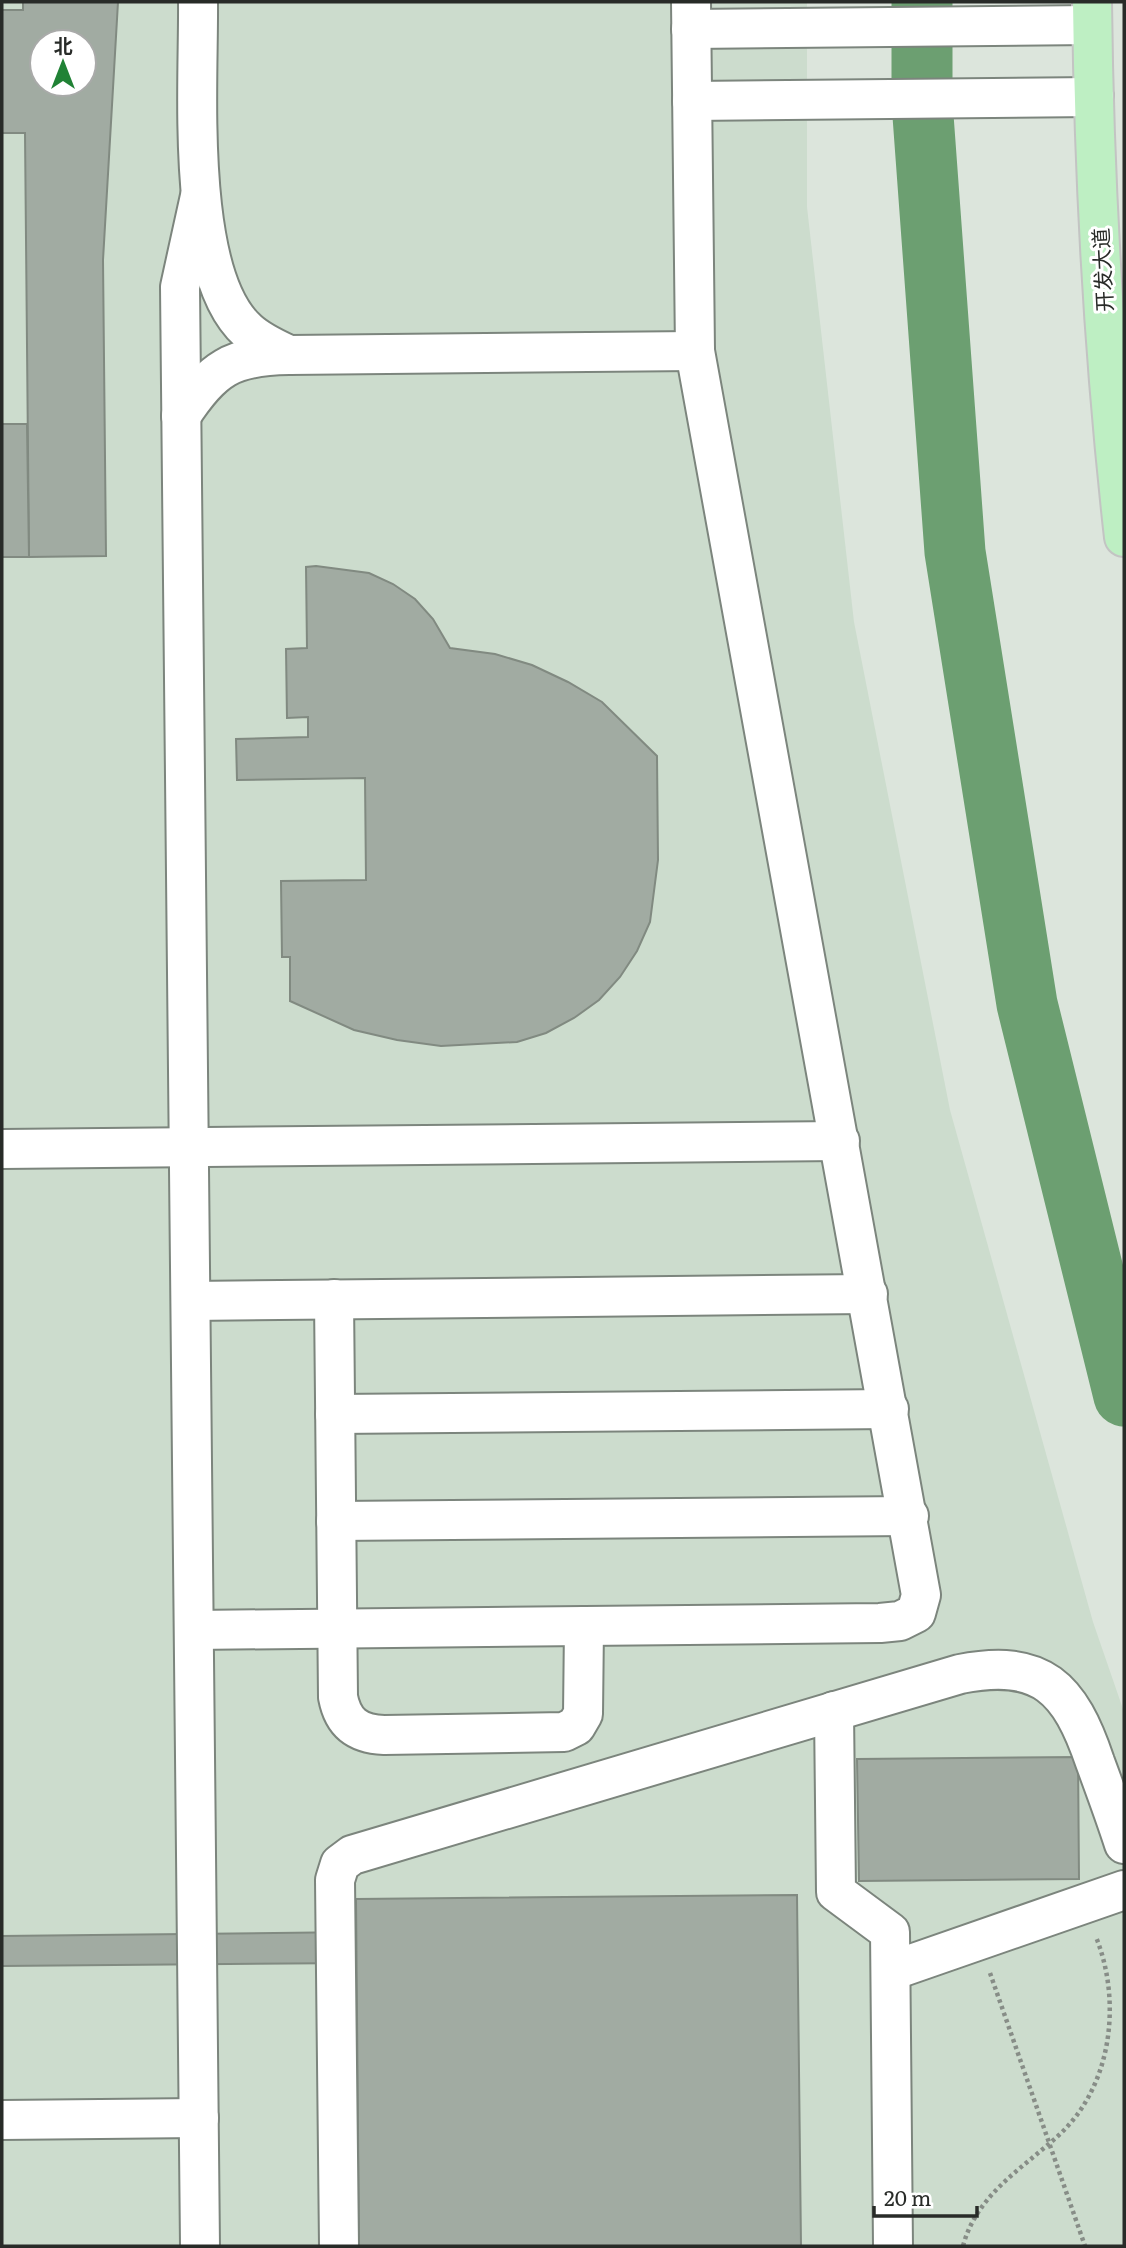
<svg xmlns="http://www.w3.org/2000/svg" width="1126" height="2248" font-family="Literata,'Noto Sans SC',serif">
  <rect width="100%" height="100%" fill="#dce5dc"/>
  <path fill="#ccdccd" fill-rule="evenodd" d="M2,2H807V207L854,622L950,1110L1093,1622L1124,1712V2246H2ZM42,42H84V84H42Z"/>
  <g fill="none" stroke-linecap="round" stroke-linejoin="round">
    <polyline stroke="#6c9f71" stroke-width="61" points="922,2 922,102 955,552 1027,1004 1124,1396"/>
  </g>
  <g fill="#a1aba2" stroke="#818a81" stroke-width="2" fill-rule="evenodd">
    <path d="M23,2H118L103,260L106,556L29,557L25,133H2V10H23ZM42,42H84V84H42Z"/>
    <polygon points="2,424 27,424 29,557 2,557"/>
    <polygon points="316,566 369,573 393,584 415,599 433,619 450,648 495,654 532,665 568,682 602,702 657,756 658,860 650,922 637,951 620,977 599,1000 574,1018 546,1033 517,1042 441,1046 397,1040 354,1030 290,1001 290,957 282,957 281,881 366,880 365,778 237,780 236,739 308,737 308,717 287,718 286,649 307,648 306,567"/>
    <polygon points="1078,1757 1079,1879 859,1881 857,1759"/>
    <polygon points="797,1895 801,2246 359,2246 356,1899"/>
    <polygon points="356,1932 356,1963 2,1966 2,1936"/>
  </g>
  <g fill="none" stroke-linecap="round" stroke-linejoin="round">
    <defs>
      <g id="minor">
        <path d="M198,2C199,83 184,274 248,331C260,342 274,348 289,355L695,351"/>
        <polyline points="691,29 1092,25"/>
        <polyline points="692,101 1094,97"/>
        <polyline points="200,196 180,287 200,2246"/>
        <path d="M181,416C213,368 231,356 289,355"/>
        <polyline points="2,1149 840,1141"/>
        <path d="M334,1299L338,1697C343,1723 357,1734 384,1735L564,1732L576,1726L583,1714L584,1626"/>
        <polyline points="191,1301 868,1294"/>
        <polyline points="335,1414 889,1409"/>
        <polyline points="336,1521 909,1516"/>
        <polyline points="194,1630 880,1623 900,1621 916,1613 921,1595 695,351 691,2"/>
        <polyline points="834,1711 836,1892 890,1932 893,2246"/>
        <polyline points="891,1971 1124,1890"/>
        <polyline points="2,2120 199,2118"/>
        <path d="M339,2246L335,1880L340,1864L352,1855L960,1674C1042,1658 1070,1688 1095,1762C1105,1789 1115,1816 1124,1844"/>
      </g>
      <path id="major" d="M1092,2C1094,181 1104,359 1124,537"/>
    </defs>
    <use href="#minor" stroke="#7c857d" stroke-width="42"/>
    <use href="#major" stroke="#c3c4c3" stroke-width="42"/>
    <g stroke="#878d87" stroke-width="4.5" stroke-dasharray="3.5 3.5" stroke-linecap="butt">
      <polyline points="990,1973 1085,2246"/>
      <path d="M963,2246C977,2194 1022,2169 1059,2135C1112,2086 1122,2002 1096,1937"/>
    </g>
    <use href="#minor" stroke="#fff" stroke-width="38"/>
    <use href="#major" stroke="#beefc3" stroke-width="38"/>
  </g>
  <g text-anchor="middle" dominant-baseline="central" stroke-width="6" stroke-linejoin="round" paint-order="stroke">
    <g font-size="21" fill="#282b28" stroke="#fff">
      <text transform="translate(1101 270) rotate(-93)">开发大道</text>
    </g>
  </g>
  <rect width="1126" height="2248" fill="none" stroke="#282b28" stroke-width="7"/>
  <g transform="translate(63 63)"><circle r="33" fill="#ffffff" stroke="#a9aaa9" stroke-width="2"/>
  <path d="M0-5L12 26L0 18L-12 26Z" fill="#208235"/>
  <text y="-10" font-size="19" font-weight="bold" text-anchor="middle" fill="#282b28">北</text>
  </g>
  <path d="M874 2206v10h103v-10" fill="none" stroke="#282b28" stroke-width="3.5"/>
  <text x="884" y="2206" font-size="21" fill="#282b28" stroke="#ffffff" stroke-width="5" paint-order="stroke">20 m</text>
</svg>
